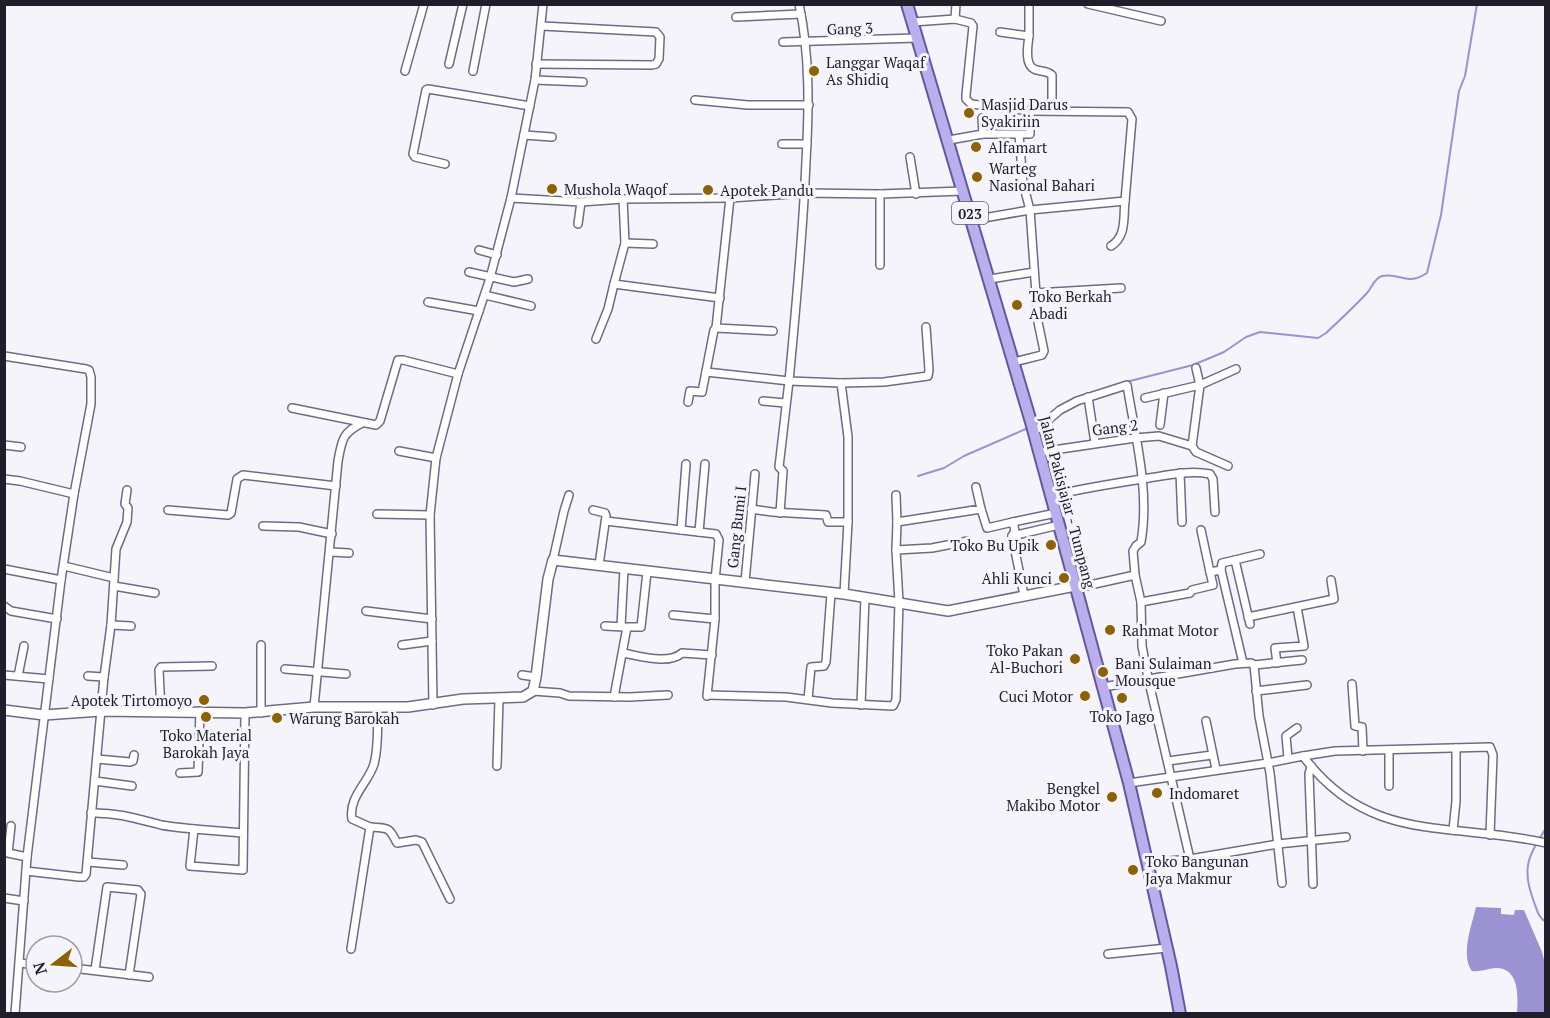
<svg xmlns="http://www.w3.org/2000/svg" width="1550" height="1018" font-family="'PT Serif',serif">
  <rect width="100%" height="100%" fill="#f4f4fa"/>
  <path fill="#9b92d2" d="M1476,907L1501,908V914L1514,915L1515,910H1524L1542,952L1545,964V1013H1517C1518,998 1520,967 1495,968C1486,969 1481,972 1472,971C1460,955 1472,925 1476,907Z"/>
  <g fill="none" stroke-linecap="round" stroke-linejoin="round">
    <g stroke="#9b92d2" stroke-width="2">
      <path d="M1126,382L1193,365L1224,352L1246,337L1260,332L1318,338L1326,333C1340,320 1354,307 1367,293C1372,288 1374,278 1382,276C1401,272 1405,287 1427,273L1441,215L1459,91L1465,76L1477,4"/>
      <polyline points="1077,398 1120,384"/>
      <polyline points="918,476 944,468 964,456 1028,428"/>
      <path d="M1546,828C1528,857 1521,868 1534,902C1537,910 1538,917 1546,922"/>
    </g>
    <defs>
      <g id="street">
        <path d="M799,4C810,55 809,109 806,161C803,234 796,308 789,381L841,383L848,437V522L844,594"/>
        <polyline points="1088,4 1161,21"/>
        <polyline points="736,17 801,14"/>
        <polyline points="955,19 956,4"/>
        <polyline points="913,22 955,19 971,23 973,26 966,95 966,99 971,104 1030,111 1128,112 1132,119 1125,201 1030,210 972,220"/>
        <polyline points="1000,32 1029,36 1029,4"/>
        <path d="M1029,36C1028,44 1024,64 1034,69C1040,72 1046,70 1052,75V110"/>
        <polyline points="783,42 917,38"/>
        <polyline points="449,64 463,4"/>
        <polyline points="536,64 652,65 656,64 659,59 660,37 656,32 542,26"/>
        <polyline points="405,71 424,4"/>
        <polyline points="473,71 486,4"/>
        <polyline points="535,80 583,82"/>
        <polyline points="695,100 748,105 809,105"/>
        <polyline points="982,118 983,134"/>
        <polyline points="524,135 552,137"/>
        <polyline points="949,140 983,134 1030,134 1030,111"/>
        <polyline points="782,144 807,144"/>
        <polyline points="910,157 916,194"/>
        <polyline points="445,164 415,157 413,154 426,90 428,89 530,106"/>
        <polyline points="880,194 880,265"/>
        <polyline points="511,198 581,202 623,199 730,198 805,193 880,194 963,191"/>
        <polyline points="730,198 716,328 773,331"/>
        <polyline points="623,199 625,243 614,284 720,298"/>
        <polyline points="578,224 581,202"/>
        <polyline points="625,243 653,244"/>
        <path d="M1111,246C1127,236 1123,217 1125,201"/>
        <polyline points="479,250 497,255"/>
        <polyline points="469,272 514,282 528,279"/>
        <polyline points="990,279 1034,272"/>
        <polyline points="1035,293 1121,288"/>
        <polyline points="485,295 531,306"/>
        <polyline points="428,302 479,311"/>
        <polyline points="596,339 608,309 614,284"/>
        <polyline points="4,356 86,369 89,370 91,377 91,404 74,494 61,580 27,857 15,1014"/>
        <polyline points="1014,362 1042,355 1044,351 1038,322 1030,210 1023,183 1019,135"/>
        <polyline points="1196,368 1200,385 1236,369"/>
        <polyline points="706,372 789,381 779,467 783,471 780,513"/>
        <polyline points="841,383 884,382 928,376 929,370 926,327"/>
        <polyline points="1088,397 1095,443"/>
        <polyline points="1145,398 1200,385 1192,446 1196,452 1228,466"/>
        <polyline points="763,401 785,403"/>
        <polyline points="688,402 690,391 702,392 714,330 716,328"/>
        <polyline points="292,408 376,425 380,421 398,360 403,360 458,374"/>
        <polyline points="1160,425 1164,393"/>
        <path d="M1034,432L1060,410L1077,401L1127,385C1135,436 1150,490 1141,542L1136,546L1133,551L1135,575L1141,602L1142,646L1148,678L1190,859"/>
        <polyline points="4,445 21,447"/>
        <polyline points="399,451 436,458"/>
        <polyline points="1040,452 1135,438 1159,436 1192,446"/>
        <polyline points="686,464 681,530 716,534 719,540 715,580 715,619 707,696"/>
        <polyline points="1180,473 1182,522"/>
        <polyline points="4,479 20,481 74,494"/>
        <polyline points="896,495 897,522"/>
        <path d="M1051,496C1083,488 1116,483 1149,478C1168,475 1190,470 1210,474L1213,479L1215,512"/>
        <polyline points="751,509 772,512 826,515 828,522 848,522"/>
        <polyline points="981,509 987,528 1013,522 1015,531 1012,536 1024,595"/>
        <polyline points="168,510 228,515 231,513 237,479 243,475 336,486"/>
        <polyline points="593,510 605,513 606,516 599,565"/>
        <polyline points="377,514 430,515"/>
        <polyline points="606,521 681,530"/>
        <polyline points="1013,522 1056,513"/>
        <polyline points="263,526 299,527 332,534"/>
        <polyline points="1201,530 1210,572 1221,570"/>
        <polyline points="699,532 705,464"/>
        <polyline points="1012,536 1059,525"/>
        <polyline points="896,550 932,548 968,541"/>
        <polyline points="331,552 349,553"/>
        <polyline points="553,560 564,511 569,495"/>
        <polyline points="1235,560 1260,554"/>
        <polyline points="64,566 114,578"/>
        <polyline points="4,569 61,580"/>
        <polyline points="745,582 755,474"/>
        <polyline points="114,586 155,593"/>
        <polyline points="1075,586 1081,587 1135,575"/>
        <polyline points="1141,602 1190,593 1192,590 1213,585 1210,572"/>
        <polyline points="4,606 11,611 57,619"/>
        <polyline points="366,611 432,619"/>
        <polyline points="673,615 715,619"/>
        <polyline points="1248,617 1334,599 1331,580"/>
        <polyline points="111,625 131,626"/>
        <polyline points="605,626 624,627"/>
        <polyline points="621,626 624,569"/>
        <polyline points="261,645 261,713"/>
        <polyline points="402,645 432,641"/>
        <path d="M623,653C640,656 669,665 682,653L712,655"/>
        <polyline points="1243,663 1221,570 1222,563 1235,560 1250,624"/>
        <polyline points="1277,663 1275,648 1304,646 1297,607"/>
        <polyline points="1254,665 1259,716 1270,773 1282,883"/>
        <polyline points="285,669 346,674"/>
        <polyline points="4,675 49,679"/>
        <polyline points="522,675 536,677"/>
        <polyline points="18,676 24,646"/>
        <polyline points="88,676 104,677"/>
        <polyline points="1352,684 1355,726 1362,727 1363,751"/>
        <polyline points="1103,687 1235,664 1251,663 1254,665 1302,660"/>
        <polyline points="533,691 560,693 569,696 630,697 668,695"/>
        <polyline points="1256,691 1307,685"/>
        <polyline points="708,695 786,697 832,703 893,706 896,700 899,602 896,550 897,522 981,509 976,487"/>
        <polyline points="614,697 627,627 641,627 647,572"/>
        <polyline points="808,699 811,667 824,666 826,662 831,593"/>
        <polyline points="433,705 430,515 436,458 458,374 490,278 511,198 535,80 543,4"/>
        <polyline points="861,705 865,597"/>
        <path d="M314,707L338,461C342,440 342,433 362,423"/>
        <polyline points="161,711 159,670 161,667 212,666"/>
        <polyline points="1206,721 1216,769"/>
        <polyline points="1389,750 1389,786"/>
        <polyline points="1303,756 1335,751 1490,747 1493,755 1490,835"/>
        <polyline points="1288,758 1286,736 1297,728"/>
        <polyline points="97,759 130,762 133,761 134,755"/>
        <polyline points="1168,761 1212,755"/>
        <polyline points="497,766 499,699"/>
        <polyline points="1311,766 1309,774 1313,884"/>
        <polyline points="180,773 198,772 200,711"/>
        <polyline points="95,781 132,786"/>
        <path d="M1129,783L1268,763L1303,756C1370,846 1452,821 1546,843"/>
        <path d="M91,813C116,812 138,819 161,825C172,827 184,828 194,829"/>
        <polyline points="11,826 8,853 27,857"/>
        <path d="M370,827C389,828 389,827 397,843L416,840L422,842L450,899"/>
        <polyline points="1453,830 1456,801 1456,748"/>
        <polyline points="243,833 194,829 190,866 243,870 245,713"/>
        <polyline points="88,862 123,865"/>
        <polyline points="1148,863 1190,859 1278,844 1346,837"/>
        <polyline points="26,871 79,877 84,877 86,874 104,677 111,625 116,549 127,522 128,508 125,504 127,490"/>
        <polyline points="4,898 24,901"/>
        <path d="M351,949L370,827L352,819C348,797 369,782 374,764C379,746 377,725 378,707"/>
        <polyline points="1108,954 1167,948"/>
        <polyline points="20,963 36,965"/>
        <polyline points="72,968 149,977"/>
        <polyline points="95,970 107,887 138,890 141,894 129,975"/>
      </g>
      <polyline id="secondary" points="4,710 44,715 101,711 245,713 314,707 408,707 463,699 523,697 533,691 536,677 548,579 553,560 844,594 948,611 1075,586"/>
      <polyline id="primary" points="907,4 1031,422 1129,783 1171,966 1180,1014"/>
    </defs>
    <use href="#street" stroke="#6e6b87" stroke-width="10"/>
    <use href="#secondary" stroke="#6e6b87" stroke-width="12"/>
    <use href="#primary" stroke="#6658a0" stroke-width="14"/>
    <use href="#street" stroke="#fff" stroke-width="7"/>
    <use href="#secondary" stroke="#fff" stroke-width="9"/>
    <use href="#primary" stroke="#baaeec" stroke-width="10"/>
  </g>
  <g fill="#8b6304" stroke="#f4f4fa" stroke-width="2">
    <circle cx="814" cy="71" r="6"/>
    <circle cx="969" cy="113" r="6"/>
    <circle cx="976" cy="147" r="6"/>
    <circle cx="977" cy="177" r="6"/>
    <circle cx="552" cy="189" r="6"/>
    <circle cx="708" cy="190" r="6"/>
    <circle cx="1017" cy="305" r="6"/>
    <circle cx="1051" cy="545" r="6"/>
    <circle cx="1064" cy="578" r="6"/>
    <circle cx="1110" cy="630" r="6"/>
    <circle cx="1075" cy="659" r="6"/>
    <circle cx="1103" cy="672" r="6"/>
    <circle cx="1085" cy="696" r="6"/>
    <circle cx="1122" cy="698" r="6"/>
    <circle cx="204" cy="700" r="6"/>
    <circle cx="206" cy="717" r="6"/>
    <circle cx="277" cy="718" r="6"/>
    <circle cx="1157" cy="793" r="6"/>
    <circle cx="1112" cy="797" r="6"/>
    <circle cx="1133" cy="870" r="6"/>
  </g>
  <g text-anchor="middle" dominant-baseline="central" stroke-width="6" stroke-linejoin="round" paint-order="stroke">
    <rect fill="#f4f4fa" stroke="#5f5e68" stroke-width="1.5" x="952" y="202" width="36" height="22" rx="4.5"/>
    <g font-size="14" font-weight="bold" fill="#1f1e2a">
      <text x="970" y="213">023</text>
    </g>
    <g font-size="15" fill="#1f1e2a" stroke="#f4f4fa">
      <text transform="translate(850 28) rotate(-2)">Gang 3</text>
      <text transform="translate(1115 427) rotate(-7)">Gang 2</text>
      <text transform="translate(1068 502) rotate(75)">Jalan Pakisjajar - Tumpang</text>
      <text transform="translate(736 527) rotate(-84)">Gang Bumi I</text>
    </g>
    <g font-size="15" fill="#1f1e2a" stroke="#f4f4fa" text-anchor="start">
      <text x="826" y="62">Langgar Waqaf<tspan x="826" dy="17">As Shidiq</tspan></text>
      <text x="981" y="104">Masjid Darus<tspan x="981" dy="17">Syakiriin</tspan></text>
      <text x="988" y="147">Alfamart</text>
      <text x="989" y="168">Warteg<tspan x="989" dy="17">Nasional Bahari</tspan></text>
      <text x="564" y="189">Mushola Waqof</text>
      <text x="720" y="190">Apotek Pandu</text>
      <text x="1029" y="296">Toko Berkah<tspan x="1029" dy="17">Abadi</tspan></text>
      <text x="1039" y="545" text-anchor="end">Toko Bu Upik</text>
      <text x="1052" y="578" text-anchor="end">Ahli Kunci</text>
      <text x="1122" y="630">Rahmat Motor</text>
      <text x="1063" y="650" text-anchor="end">Toko Pakan<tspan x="1063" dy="17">Al-Buchori</tspan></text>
      <text x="1115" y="663">Bani Sulaiman<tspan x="1115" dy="17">Mousque</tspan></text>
      <text x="1073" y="696" text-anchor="end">Cuci Motor</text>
      <text x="192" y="700" text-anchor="end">Apotek Tirtomoyo</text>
      <text x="1122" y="716" text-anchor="middle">Toko Jago</text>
      <text x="289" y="718">Warung Barokah</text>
      <text x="206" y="735" text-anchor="middle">Toko Material<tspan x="206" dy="17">Barokah Jaya</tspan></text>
      <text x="1100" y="788" text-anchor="end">Bengkel<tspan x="1100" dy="17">Makibo Motor</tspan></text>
      <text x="1169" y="793">Indomaret</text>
      <text x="1145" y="861">Toko Bangunan<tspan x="1145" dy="17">Jaya Makmur</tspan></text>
    </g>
  </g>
  <rect width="1550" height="1018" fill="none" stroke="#1f1e2a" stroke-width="12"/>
  <g transform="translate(54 964) rotate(253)"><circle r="28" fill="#f4f4fa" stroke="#9f9ea7" stroke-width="1.5"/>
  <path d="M0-4.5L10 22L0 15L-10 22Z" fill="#8b6304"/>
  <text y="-9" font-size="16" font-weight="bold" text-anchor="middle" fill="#1f1e2a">N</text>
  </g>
</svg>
